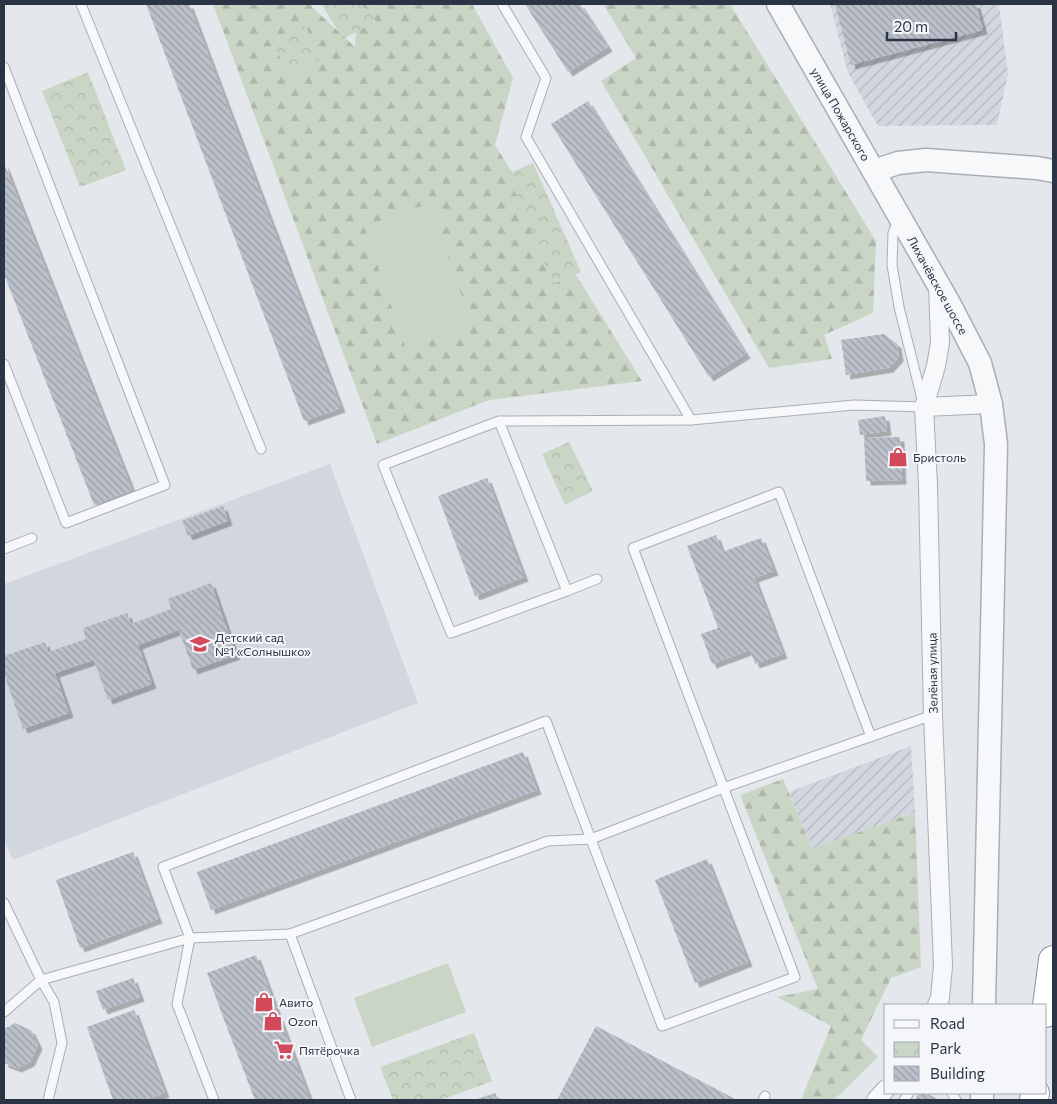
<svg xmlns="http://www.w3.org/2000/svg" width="1057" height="1104" font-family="Commissioner,sans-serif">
  <defs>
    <pattern id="industrial-furrows" width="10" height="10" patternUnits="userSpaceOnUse" patternTransform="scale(1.25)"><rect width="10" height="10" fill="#d2d6de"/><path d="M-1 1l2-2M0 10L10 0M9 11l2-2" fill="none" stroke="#b4b8c0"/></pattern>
    <pattern id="forest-firs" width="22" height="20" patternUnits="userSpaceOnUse" patternTransform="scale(1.25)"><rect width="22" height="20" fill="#c9d6c5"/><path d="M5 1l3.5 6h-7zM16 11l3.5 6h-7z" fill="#adb8ab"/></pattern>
    <pattern id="park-crowns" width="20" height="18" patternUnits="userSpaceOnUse" patternTransform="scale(1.25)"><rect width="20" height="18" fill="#c9d6c5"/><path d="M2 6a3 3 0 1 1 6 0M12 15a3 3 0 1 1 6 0" fill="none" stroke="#adb8ab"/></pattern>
    <pattern id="building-back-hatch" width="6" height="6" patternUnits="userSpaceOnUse" patternTransform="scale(1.25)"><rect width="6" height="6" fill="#bbc0ca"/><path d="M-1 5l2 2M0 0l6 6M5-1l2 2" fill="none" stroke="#989da6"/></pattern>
    <filter id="shadow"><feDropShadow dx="4.5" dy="4.5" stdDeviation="0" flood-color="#0004"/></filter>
  </defs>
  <rect width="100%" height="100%" fill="#e4e7ec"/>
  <polygon fill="#d2d6de" points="330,464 418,703 13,860 4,840 4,584"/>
  <g fill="url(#industrial-furrows)">
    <polygon points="830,4 999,4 1008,74 997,125 878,126 848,73"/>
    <polygon points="911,746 915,812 812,849 789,792"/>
  </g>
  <g fill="url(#forest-firs)">
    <polygon points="213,4 309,4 355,47 357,4 472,4 513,78 495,145 642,381 489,400 377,444"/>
    <polygon points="603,4 730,4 876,241 873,313 824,335 832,359 769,368 601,81 636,58"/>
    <polygon points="783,779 812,849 915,812 921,967 891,978 861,1040 878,1057 834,1100 801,1100 831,1026 777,997 818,989 740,795"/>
  </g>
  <g fill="url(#park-crowns)">
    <polygon points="324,4 361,4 376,21 343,39 322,5"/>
    <polygon points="303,23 323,58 290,75 271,41"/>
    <polygon points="88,72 126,170 80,187 42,91"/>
    <polygon points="533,163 581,272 554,284 507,174"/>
    <polygon points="569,442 593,491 565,505 542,454"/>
    <polygon points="474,1033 492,1081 441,1100 393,1100 380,1067"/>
  </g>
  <g fill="#c9d6c5">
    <polygon points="430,203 472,326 406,349 364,226"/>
    <polygon points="448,963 466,1012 372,1047 354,998"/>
  </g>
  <g fill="url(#building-back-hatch)" filter="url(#shadow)">
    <polygon points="146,4 189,4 341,408 304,421"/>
    <polygon points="525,4 580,4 608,47 568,72"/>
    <polygon points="835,4 976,4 983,30 851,65"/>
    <polygon points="588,101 746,354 709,377 551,124"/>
    <polygon points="4,163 132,490 94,505 4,274"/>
    <polygon points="884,334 897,344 899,357 889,368 846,375 841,340"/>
    <polygon points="885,416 887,431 860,435 858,420"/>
    <polygon points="900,437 902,480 866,481 864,438"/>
    <polygon points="487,478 524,577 475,596 438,496"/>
    <polygon points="223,506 228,521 188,536 182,521"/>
    <polygon points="716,535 722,552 761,538 774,571 754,578 783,654 755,664 750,650 712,664 701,634 718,628 687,546"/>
    <polygon points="211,583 236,655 193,670 179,630 138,645 152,684 108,700 94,660 55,673 69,713 23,729 4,674 4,656 45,642 48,652 86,639 83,628 127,613 131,624 171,609 168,599"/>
    <polygon points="523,752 537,790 211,910 197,872"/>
    <polygon points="133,852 158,919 80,948 56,880"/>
    <polygon points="707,859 748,962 695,983 655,880"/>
    <polygon points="256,955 310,1100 255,1100 223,1017 207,973"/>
    <polygon points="133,978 140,997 103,1010 96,991"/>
    <polygon points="134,1010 165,1093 145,1100 113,1100 87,1027"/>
    <polygon points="15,1023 31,1030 38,1045 30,1062 17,1068 4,1063 4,1029"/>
    <polygon points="596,1026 737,1100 557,1100"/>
    <polygon points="495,1093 498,1100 474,1100"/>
    <polygon points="919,1093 926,1093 939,1100 915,1100"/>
  </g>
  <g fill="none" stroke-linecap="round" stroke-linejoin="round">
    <defs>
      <g id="service">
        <polyline points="81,4 261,449"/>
        <polyline points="502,4 546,78 526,137 691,420"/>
        <polyline points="4,67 165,485 66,523 4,364"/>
        <polyline points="499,421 567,591 451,633 383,465 499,421 691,420 854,405 924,407 899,307 892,265 893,233 898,220"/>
        <polyline points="4,549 32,538"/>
        <polyline points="567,591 597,579"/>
        <polyline points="4,903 41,980 4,1012"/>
        <polyline points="290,934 351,1100"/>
        <polyline points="952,1093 956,1100"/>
        <polyline points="48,1100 62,1043 54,1002 41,980 190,938 290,934 548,841 591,839 723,788 933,715"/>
        <polyline points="214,1100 177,1004 190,938 163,867 546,721 662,1026 795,977 633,548 779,492 871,737"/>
        <polyline points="763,1100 765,1096"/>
        <polyline points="904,1100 909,1093"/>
      </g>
      <g id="minor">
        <polyline points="924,407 991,404"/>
        <polyline points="937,1005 940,998 943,966 933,715 928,485 924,407 936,366 940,343 938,285"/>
        <polyline points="876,1100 886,1089"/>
      </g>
      <g id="tertiary">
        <polyline points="778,4 950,305 980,363 991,404 996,444 984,1005"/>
        <polyline points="874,171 898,163 926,160 1037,168 1053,171"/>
        <polyline points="982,1100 982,1093"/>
      </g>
      <g id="trunk">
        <polyline points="1046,1013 1053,960"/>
        <polyline points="1034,1100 1035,1093"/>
      </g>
    </defs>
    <use href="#service" stroke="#a9aeb7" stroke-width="11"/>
    <use href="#minor" stroke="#a9aeb7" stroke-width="20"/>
    <use href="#tertiary" stroke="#a9aeb7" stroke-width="25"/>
    <use href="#trunk" stroke="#8b94a3" stroke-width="30"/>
    <use href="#service" stroke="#f7f8fa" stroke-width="9"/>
    <use href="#minor" stroke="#f7f8fa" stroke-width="18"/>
    <use href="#tertiary" stroke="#f7f8fa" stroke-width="22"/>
    <use href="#trunk" stroke="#fff" stroke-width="28"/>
  </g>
  <defs>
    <symbol id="shop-bare" viewBox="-9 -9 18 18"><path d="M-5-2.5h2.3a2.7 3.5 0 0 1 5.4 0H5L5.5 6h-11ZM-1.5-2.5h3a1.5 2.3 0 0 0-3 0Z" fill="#d1495b" stroke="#f4f6f9" stroke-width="2.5" paint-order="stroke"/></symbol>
    <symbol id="school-bare" viewBox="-9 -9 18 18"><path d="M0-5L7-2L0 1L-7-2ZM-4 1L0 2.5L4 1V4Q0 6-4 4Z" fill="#d1495b" stroke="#f4f6f9" stroke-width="2.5" paint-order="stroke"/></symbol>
    <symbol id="supermarket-bare" viewBox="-9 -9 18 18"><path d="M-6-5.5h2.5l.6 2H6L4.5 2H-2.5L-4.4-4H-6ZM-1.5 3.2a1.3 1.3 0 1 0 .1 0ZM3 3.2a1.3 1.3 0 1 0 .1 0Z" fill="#d1495b" stroke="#f4f6f9" stroke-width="2.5" paint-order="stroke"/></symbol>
  </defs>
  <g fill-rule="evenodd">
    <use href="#shop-bare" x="884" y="443" width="28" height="28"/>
    <use href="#school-bare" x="186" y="630" width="28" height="28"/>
    <use href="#shop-bare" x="250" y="988" width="28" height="28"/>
    <use href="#shop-bare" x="259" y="1007" width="28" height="28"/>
    <use href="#supermarket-bare" x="270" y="1036" width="28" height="28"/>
  </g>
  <g text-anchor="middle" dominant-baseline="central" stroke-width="4" stroke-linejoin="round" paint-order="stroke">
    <g font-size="12" fill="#2b3445" stroke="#f4f6f9">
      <text transform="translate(841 114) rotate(60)">улица Пожарского</text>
      <text transform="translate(938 285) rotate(61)">Лихачёвское шоссе</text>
      <text transform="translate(932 673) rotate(-91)">Зелёная улица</text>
    </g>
    <g font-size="12" fill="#2b3445" stroke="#f4f6f9" text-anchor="start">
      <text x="913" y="457">Бристоль</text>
      <text x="215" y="637">Детский сад<tspan x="215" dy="14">№1 «Солнышко»</tspan></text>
      <text x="279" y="1002">Авито</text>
      <text x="288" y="1021">Ozon</text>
      <text x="299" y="1050">Пятёрочка</text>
    </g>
  </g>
  <rect width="1057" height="1104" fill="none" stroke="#2b3445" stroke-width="10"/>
  <rect x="884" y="1004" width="162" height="90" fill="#f4f6f9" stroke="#a4a8b1"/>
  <rect x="894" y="1020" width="25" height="8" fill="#f7f8fa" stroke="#a4a8b1"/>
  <text x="930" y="1029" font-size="15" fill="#2b3445">Road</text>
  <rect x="894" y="1042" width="25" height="15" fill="url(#park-crowns)" stroke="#a4a8b1"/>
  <text x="930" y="1054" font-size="15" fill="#2b3445">Park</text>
  <rect x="894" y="1066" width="25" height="15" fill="url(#building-back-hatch)" stroke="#a4a8b1"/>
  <text x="930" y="1079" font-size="15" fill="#2b3445">Building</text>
  <path d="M887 32v8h69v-8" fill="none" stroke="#2b3445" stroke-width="2.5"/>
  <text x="894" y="32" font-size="15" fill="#2b3445" stroke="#f4f6f9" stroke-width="4" paint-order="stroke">20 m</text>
</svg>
